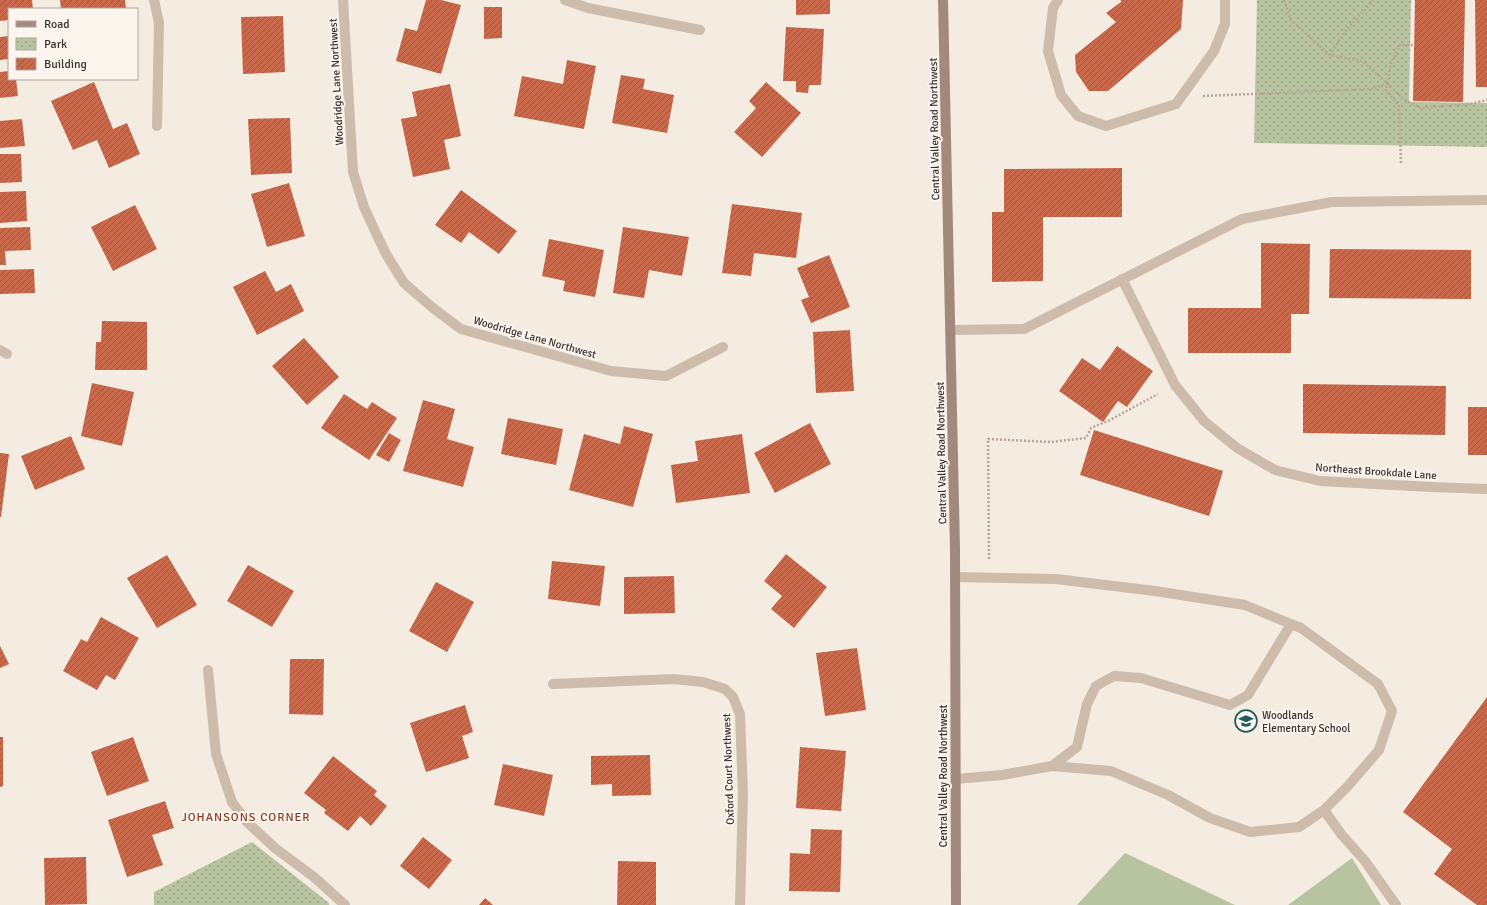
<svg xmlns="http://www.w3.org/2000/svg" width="1487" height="905" viewBox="0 0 1487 905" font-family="Signika,sans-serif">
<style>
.green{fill:#b8c4a0}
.park{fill:url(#park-dots)}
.building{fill:url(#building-hatch)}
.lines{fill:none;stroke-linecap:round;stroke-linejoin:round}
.path{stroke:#b9a596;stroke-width:2.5;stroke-dasharray:2 2;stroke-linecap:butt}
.lane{stroke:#cdbbac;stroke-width:10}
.street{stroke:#cdbbac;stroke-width:10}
.secondary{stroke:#a18a7d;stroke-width:10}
.labels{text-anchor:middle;stroke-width:4;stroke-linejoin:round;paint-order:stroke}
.street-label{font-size:11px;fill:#3b302b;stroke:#fbf5ee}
.poi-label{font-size:11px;fill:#3b302b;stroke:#fbf5ee;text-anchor:start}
.neighbourhood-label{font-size:12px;letter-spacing:1px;fill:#8c3b22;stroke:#fbf5ee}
</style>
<defs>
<pattern id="park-dots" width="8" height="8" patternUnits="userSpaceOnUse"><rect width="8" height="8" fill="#b8c4a0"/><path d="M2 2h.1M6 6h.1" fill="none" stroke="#97a083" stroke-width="1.8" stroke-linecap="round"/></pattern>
<pattern id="building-hatch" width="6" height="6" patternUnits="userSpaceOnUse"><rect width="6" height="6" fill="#c8694b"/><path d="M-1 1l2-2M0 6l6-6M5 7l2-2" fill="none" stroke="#a4573f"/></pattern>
</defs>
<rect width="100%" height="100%" fill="#f4ebe1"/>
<path class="green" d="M1125,853L1235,905H1077Z
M1352,858L1381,905H1288Z"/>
<path class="park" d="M1257,0H1411L1409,102L1487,103V147L1254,143Z
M252,842L329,903V905H154V892Z"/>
<path class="building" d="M0,0H32L33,9H9V20L0,21Z
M60,0H125L126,9H61Z
M426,0H441L461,5L441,74L396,61L405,28L417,31Z
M796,0H830V14L796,15Z
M1121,0H1183L1181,29L1108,91H1089L1076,72L1075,55L1116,22L1106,13L1121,2Z
M1415,0H1465L1463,102L1413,101Z
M1475,0H1487V87H1476Z
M484,7H502V38L484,39Z
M283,16L285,72L243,74L241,17Z
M786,27L824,29L821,85H809L808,93L796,92V81H783Z
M9,36V59L0,60V37Z
M567,60L596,66L584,129L514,116L522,76L563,84Z
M9,71V79H16L18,96L0,98V72Z
M621,75L645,79L643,89L674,95L667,133L612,123Z
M94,82L113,129L127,123L140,154L109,168L97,140L73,150L51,101Z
M766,82L801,113L762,157L734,132L756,108L749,101Z
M450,84L461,136L444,140L450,169L413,177L401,119L417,116L412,92Z
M290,118L292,173L251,175L248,119Z
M22,119L25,146L0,148V121Z
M0,154H21L22,182L0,183Z
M1122,168V217H1043V281L992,282V212H1004V169Z
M289,183L305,236L267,247L251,194Z
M461,190L517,231L499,254L469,232L461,243L435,225Z
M26,191L27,221L0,223V192Z
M732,204L802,213L796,258L754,253L751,276L722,273Z
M135,205L157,249L113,271L91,227Z
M30,227L31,250L5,251L6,265H0V228Z
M623,227L689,237L682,276L649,270L644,298L613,293Z
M549,239L604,250L595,297L563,291L565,281L542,276Z
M1261,243L1310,244L1309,314H1291V353H1188V308H1261Z
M1330,249L1471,250V299L1329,298Z
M829,255L850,307L811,323L801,300L809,297L797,268Z
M34,269L35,293L0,294V270Z
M265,271L276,292L291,284L304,311L257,335L233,287Z
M102,321L147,322V370H95L96,342H101Z
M850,330L854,391L816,393L813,332Z
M304,338L339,377L307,405L272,366Z
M1117,346L1153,371L1127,407L1118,401L1103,422L1059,391L1082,358L1100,370Z
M92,383L134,392L122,446L81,436Z
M1303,384L1446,386L1445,435L1303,433Z
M344,394L367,409L372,402L397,418L369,460L321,428Z
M423,400L455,409L447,439L474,447L463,487L403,471Z
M1468,407H1487V455H1468Z
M508,418L563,429L556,465L501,454Z
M810,423L831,464L775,493L754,453Z
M624,426L653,434L633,507L569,490L584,434L620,444Z
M1094,430L1223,471L1209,516L1080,475Z
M389,433L401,440L389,462L376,455Z
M742,434L750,493L676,503L671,465L698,461L695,441Z
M71,436L85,469L35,490L21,456Z
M0,453L9,454L1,517H0Z
M786,554L827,587L794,628L771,609L782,596L764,581Z
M167,555L197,605L157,628L127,578Z
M552,561L605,566L600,606L548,599Z
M248,565L294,591L272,627L227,601Z
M674,576L675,613L624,614V577Z
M436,582L474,602L447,652L409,631Z
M101,617L139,638L115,680L106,675L97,690L63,671L81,639L87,642Z
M0,646L9,664L0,668Z
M857,648L866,710L825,716L816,653Z
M290,659H324L323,715L289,714Z
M1487,697V905H1477L1434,874L1452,849L1403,812Z
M465,705L473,732L462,736L469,758L426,772L410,723Z
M0,737H3V786L0,787Z
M133,737L149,781L107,796L91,752Z
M800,747L846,751L841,811L796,808Z
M650,755L651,795L612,796V784L591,785V756Z
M333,756L377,791L374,795L387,806L371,826L360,816L348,831L324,813L326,810L304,793Z
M503,764L553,775L544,816L494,805Z
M165,801L174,828L152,835L163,865L127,877L108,820Z
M811,829L842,830L840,892L789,891L790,853L810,854Z
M423,837L452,860L429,889L400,866Z
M86,857L87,904L45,905L44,858Z
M618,861L656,862V905H617Z
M485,898L493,905H479Z"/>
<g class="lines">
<path class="path" d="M1284,0L1291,20L1330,55L1362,61L1387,83L1402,98L1420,108L1470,104L1487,100
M1330,55L1347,29L1374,0
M1203,96L1374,89L1387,83
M1401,163L1399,106L1386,90L1391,63L1400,45H1415
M989,559L988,439L1051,442L1086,438L1091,428L1110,420L1158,394"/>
<path class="lane" d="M1058,0L1053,8L1048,51L1061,95L1078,116L1106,126L1176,104L1214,51L1225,24V0
M955,577L1056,579L1155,591L1245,605L1291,624L1248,695L1230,705L1141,678L1114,676L1096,686L1087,704L1077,747L1052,766L1002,775L956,779
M1052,766L1111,771L1168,795L1210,818L1250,832L1299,827L1324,810L1348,786L1379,750L1392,711L1378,684L1301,628L1291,624
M1324,810L1341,834L1365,861L1396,905"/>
<path class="street" d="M154,0L159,23L157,126
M343,0L353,172L364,207L375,231L386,254L404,283L433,308L461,329L611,371L666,376L723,347
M565,0L588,8L700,30
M1122,279L1175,385L1204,421L1237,448L1275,470L1320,481L1431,487L1487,489
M950,330L1024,329L1242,219L1332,202L1487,200
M0,350L7,354
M208,670L216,754L232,802L247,822L275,848L314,877L345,905
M553,684L674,679L703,682L725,689L733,697L740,714L743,794L740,905"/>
<path class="secondary" d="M943,0L955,549L956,905"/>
</g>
<defs>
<g id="school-ring" transform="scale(1.15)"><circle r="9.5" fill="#fbf5ee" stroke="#1f5a5e" stroke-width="1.5"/><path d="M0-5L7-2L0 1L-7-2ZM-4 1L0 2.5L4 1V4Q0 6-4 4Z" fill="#1f5a5e"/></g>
</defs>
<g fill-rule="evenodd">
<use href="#school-ring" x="1246" y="721"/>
</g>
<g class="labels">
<g class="street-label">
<text transform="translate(336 82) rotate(-93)" y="4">Woodridge Lane Northwest</text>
<text transform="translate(934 129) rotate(-91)" y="4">Central Valley Road Northwest</text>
<text transform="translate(535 337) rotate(16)" y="4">Woodridge Lane Northwest</text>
<text transform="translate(941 453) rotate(-91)" y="4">Central Valley Road Northwest</text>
<text transform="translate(1376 471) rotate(4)" y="4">Northeast Brookdale Lane</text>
<text transform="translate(728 769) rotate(-92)" y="4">Oxford Court Northwest</text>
<text transform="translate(943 776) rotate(-90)" y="4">Central Valley Road Northwest</text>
</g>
<g class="poi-label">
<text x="1262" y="719">Woodlands<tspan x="1262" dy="13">Elementary School</tspan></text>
</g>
<g class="neighbourhood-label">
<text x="246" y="821">JOHANSONS CORNER</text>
</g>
</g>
<rect x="8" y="8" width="130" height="72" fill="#fbf5ee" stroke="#aea6a0"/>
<rect x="16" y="21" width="20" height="6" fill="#a18a7d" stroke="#aea6a0"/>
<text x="44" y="28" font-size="12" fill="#3b302b">Road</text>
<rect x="16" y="38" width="20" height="12" fill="url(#park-dots)" stroke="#aea6a0"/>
<text x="44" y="48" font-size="12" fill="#3b302b">Park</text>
<rect x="16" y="58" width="20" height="12" fill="url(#building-hatch)" stroke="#aea6a0"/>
<text x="44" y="68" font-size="12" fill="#3b302b">Building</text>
</svg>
